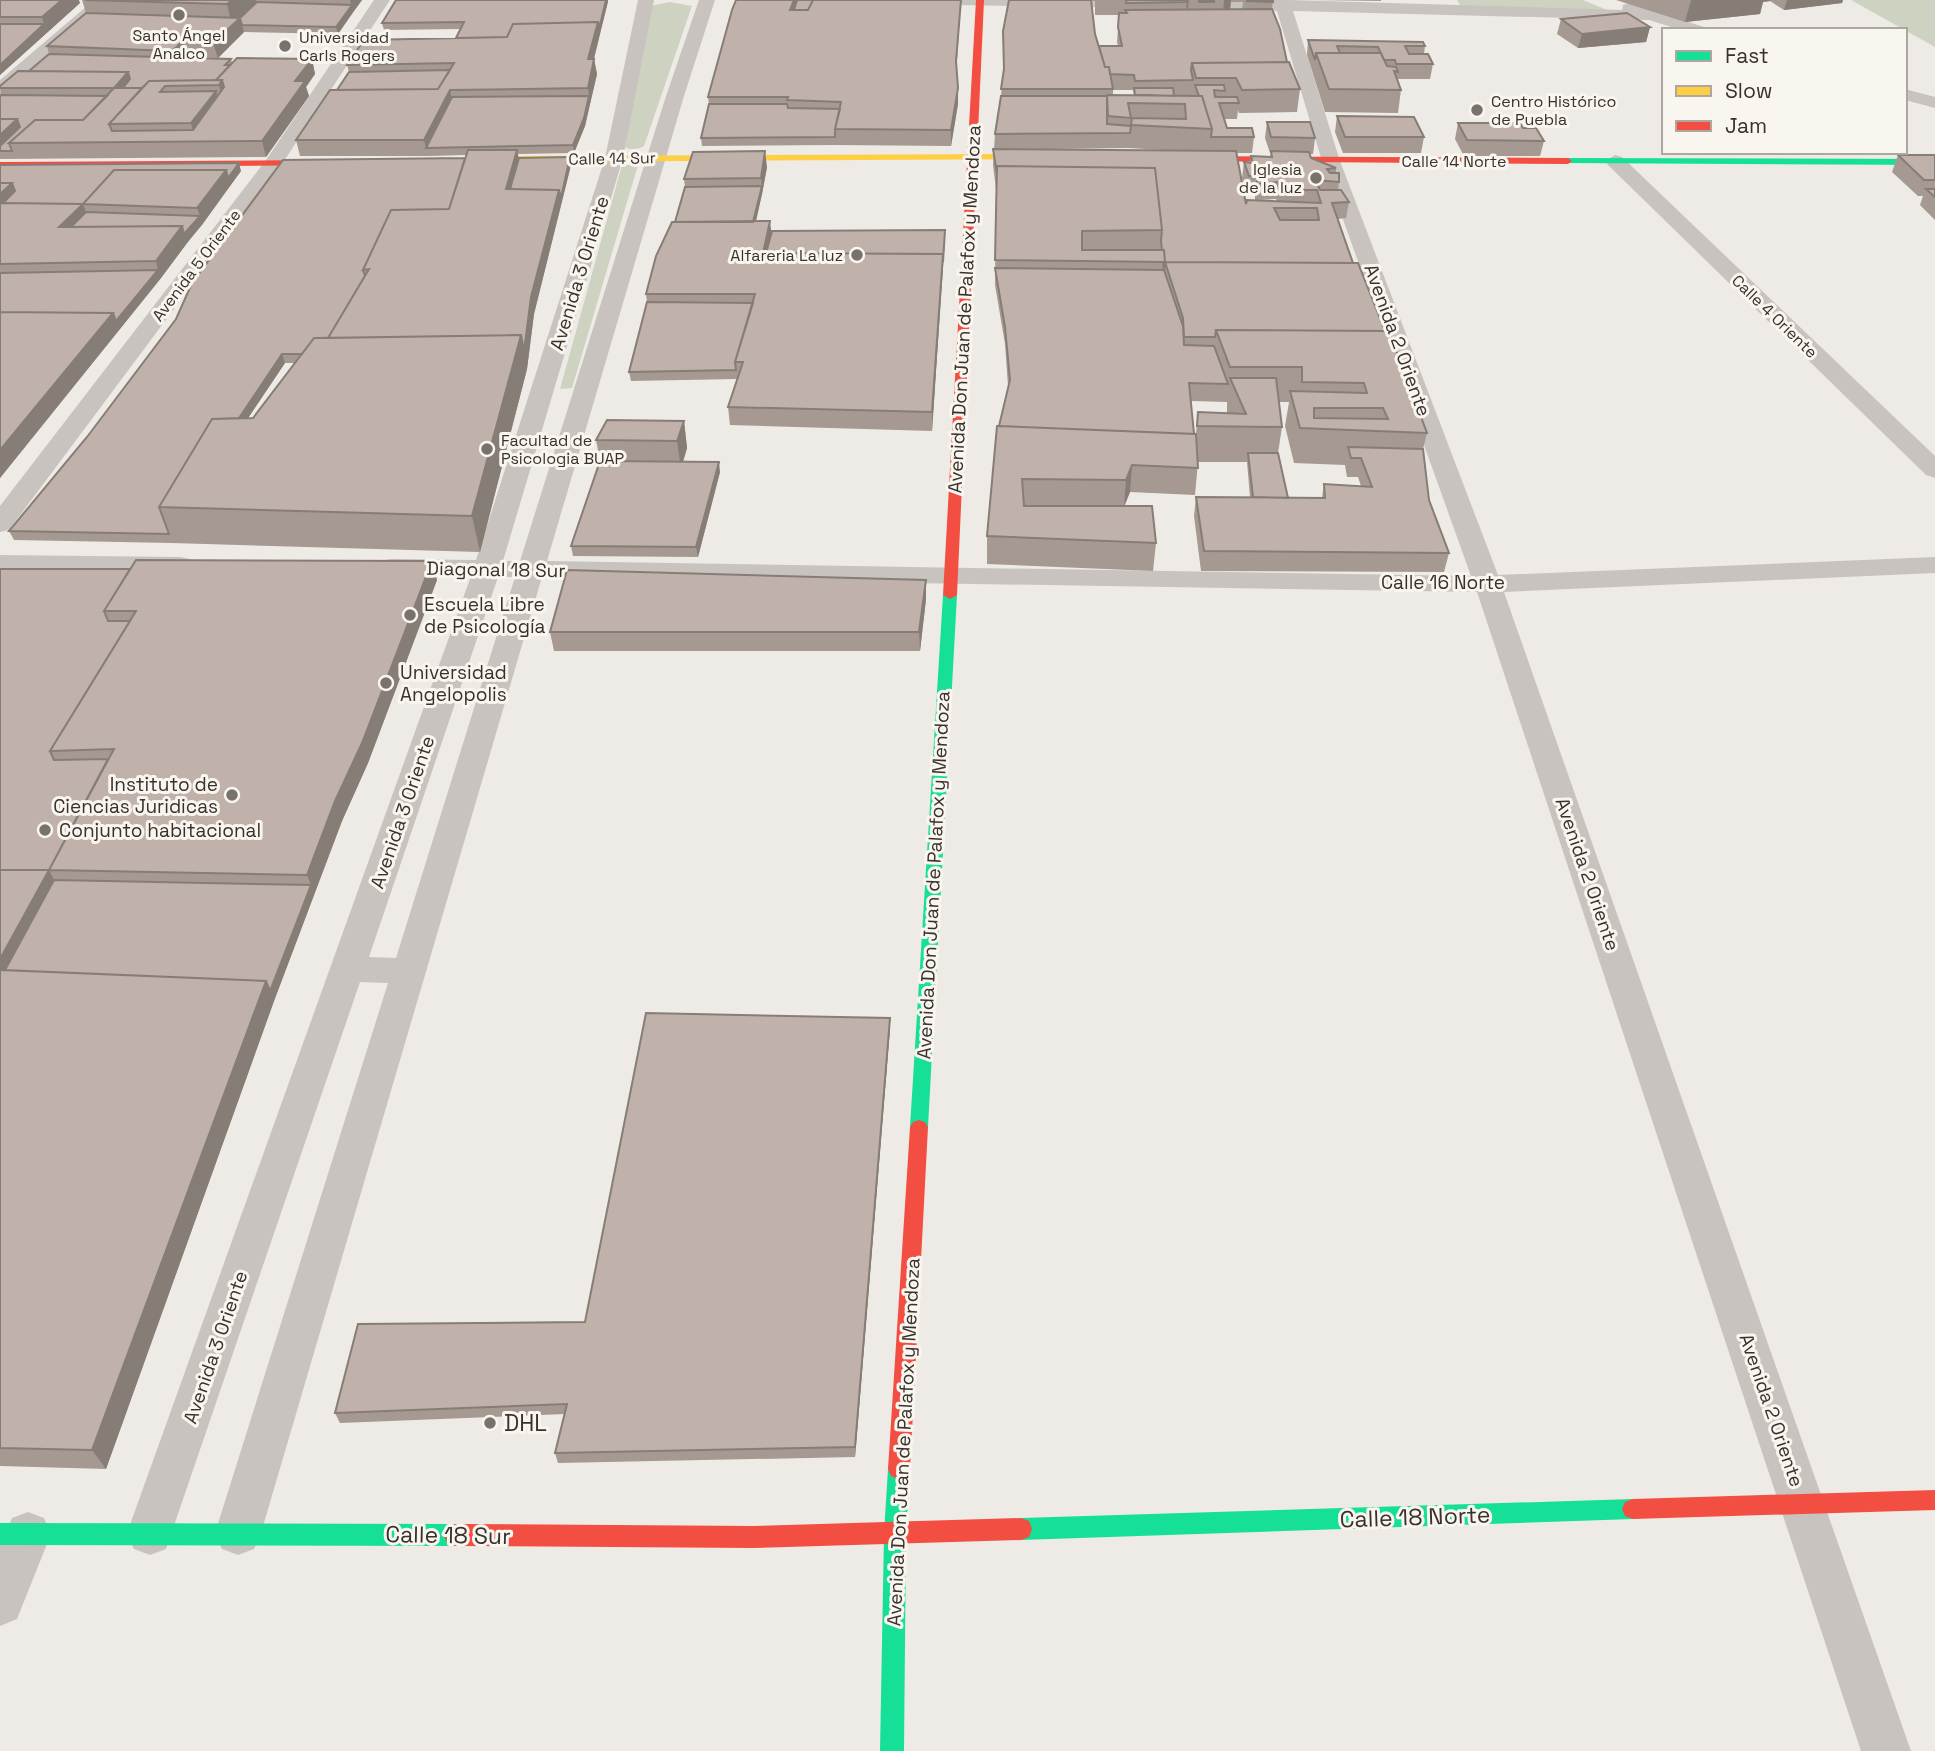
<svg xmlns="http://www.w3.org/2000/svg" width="1935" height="1751" viewBox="0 0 1935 1751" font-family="'Space Grotesk',sans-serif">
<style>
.green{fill:#ced3c1}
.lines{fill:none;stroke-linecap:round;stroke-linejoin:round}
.street{fill:#c8c3be;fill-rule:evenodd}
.fast{fill:#16e098;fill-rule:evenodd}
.slow{fill:#ffcf43;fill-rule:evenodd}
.jam{fill:#f24e42;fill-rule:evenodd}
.wall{fill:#a59992;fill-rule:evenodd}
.shaded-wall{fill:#867d77}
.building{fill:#c0b2aa;stroke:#867d77;stroke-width:2;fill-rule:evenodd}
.poi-dot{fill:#78726d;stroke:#f9f5ef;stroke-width:2.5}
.labels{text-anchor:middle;stroke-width:6;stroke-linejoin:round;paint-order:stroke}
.far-poi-label{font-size:16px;fill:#39312c;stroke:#f9f5ef;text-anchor:start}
.far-street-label{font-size:16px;fill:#39312c;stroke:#f9f5ef}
.street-label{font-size:19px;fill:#39312c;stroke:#f9f5ef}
.poi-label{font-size:19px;fill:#39312c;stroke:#f9f5ef;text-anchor:start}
.near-poi-label{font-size:23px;fill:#39312c;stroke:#f9f5ef;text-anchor:start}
.near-street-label{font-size:23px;fill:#39312c;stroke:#f9f5ef}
</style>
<rect width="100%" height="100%" fill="#eeebe6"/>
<path class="green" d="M1457,0H1583L1612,12L1463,10Z
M1851,0H1935V47Z
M670,2L692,6L644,146C639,149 631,151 625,147L650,6Z
M622,165H638L572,388L560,389Z"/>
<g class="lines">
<path class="street" d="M94,0H112L6,93L0,94V80Z
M374,0H390L280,167L9,530L0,532V506L266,160Z
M638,0H654L623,158L503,561H520L666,96L699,0H715L684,96L547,561L1471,576L1322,161L1277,11L1187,9L1179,4L1184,0H1290L1622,10L1623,5L1629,3L1704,27L1706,30H1681L1649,20L1293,11L1340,161L1498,575L1935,557V573L1504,592L1911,1751H1861L1477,592L542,577L261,1533L254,1549L238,1555L222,1549L215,1533L388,983L360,982L166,1549L150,1555L134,1549L127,1533L471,576L391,575L381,573L377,567L381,561L391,559L476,560L605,158ZM498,577H515L396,958L369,957Z
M946,0H1146L1148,3L1140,8L954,5Z
M1905,89L1935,97V108L1905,100Z
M1615,155L1622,157L1935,456V478L1926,475L1608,165L1606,161Z
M0,555L180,557L190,559L194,565L190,571L180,573L0,571Z
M28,1512L44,1518L51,1534L17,1619L0,1626V1545L12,1518Z"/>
<path class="fast" d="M1568,158L1935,159V165L1565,163V159Z
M950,591L957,595L928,1127L925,1132L919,1134L913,1132L910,1127L943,595Z
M899,1459L907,1462L910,1469L906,1533L904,1751H880L884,1533L888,1469L891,1462Z
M1633,1499L1641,1502L1644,1509L1641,1516L1633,1519L1021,1540L1013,1537L1010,1529L1013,1521L1021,1518Z
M0,1523L455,1524L463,1527L466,1535L463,1543L455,1546L0,1545Z"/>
<path class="slow" d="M1044,154L1047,155V159L520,162L516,159L520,156Z"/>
<path class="jam" d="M976,0H984L957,595L950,599L943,595Z
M1185,156L1568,158L1572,161L1568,164L1182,161L1181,159Z
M336,160L338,162L333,165L0,168V162Z
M919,1120L925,1122L928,1127L910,1469L907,1476L899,1479L891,1476L888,1469L910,1127L913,1122Z
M1935,1490V1510L1633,1519L1625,1516L1622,1509L1625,1502L1633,1499Z
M1021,1518L1029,1521L1032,1529L1029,1537L1021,1540L753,1548L455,1546L447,1543L444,1535L447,1527L455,1524L753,1526Z"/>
</g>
<path class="wall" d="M0,0L80,3L0,75Z
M82,0H362L338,34L244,32L218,58L187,56L185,58L231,59L232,63L312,59L315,74L306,87L309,96L266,157L0,159V96L1,95L0,86L29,71L49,54L47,46L86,13Z
M396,0H608L594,59L597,74L585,126L574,153L518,154L519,158L571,165L534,314L527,369L480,552L172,543L14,540L9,531L465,158L466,155L428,156H300L296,140L337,90L349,72L347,65L456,38L460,29L384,30L382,23ZM285,363H295L253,418H248Z
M1009,0H1273L1272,9L1287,62L1300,89L1297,112L1239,113L1238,110L1237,119H1224L1227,128L1254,137L1252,153H1237L1246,204L1255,200V192H1247L1242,178L1244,162H1250L1251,156L1270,157L1271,153H1270L1265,138L1267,122L1315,138L1313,154H1309L1311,158L1336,168V173L1339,182L1338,190L1349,202L1346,218L1338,219L1353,263L1385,331L1427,433L1423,449L1429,500L1449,553L1444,572L1201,571L1194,516L1196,497H1250L1247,462H1198L1195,495L1130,492L1124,506L1156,543L1153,571L987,564V536L999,426L1008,386L1005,344L995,285L996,189L993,165L995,134L1001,96L1003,75V31ZM1091,1H1095V15H1119L1117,42L1118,46H1099L1095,34ZM1231,2H1243L1242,9H1230ZM1113,90H1133L1134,95H1113ZM1129,148L1162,150L1047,149ZM1276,199L1277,201L1256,200ZM1191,401L1227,402V414L1198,412L1196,434H1194ZM1279,402H1289L1285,426L1294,463L1345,465L1347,477H1358L1361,486L1324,484L1322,498H1288L1278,453L1282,427Z
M1314,0H1381V1Z
M1616,0H1843L1842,3L1784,10L1770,1L1763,2L1760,14L1685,22Z
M1561,19L1650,27L1646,42L1578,48L1557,34Z
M1308,40L1425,46L1424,54L1433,64L1430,79H1397L1401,90L1398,113L1325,112L1307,55Z
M957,70L958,104L951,146L835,145L702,146L701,138L709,104L708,97Z
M1337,116L1424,137L1421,153H1343L1335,132Z
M1458,123L1523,128L1544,141L1540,156H1464L1455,139Z
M1898,155H1935V220L1920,205L1923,196H1918L1892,172Z
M0,165L241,171L161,278L0,478Z
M767,167L762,194L756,221L771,235L945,230L932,431L730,425L728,407L737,379L631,381L629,372L647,302L646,294L675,222L685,187L684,179Z
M684,421L687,448L683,462L720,472L698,557L573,556L571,546L600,461L596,440Z
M0,569L437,580L368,763L342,821L274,1001L106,1469L0,1466Z
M926,599L920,651H554L550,632Z
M890,1018V1028L855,1457L558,1463L555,1453L565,1414L340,1423L335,1413L585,1322Z"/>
<path class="shaded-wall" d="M62,0H79L80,3L0,75V65L44,24L42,17Z
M232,0H256L259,10L242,25L244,32L218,58L213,43L232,25L227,4Z
M350,0H362L353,12Z
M606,0H608V2L590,74L588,59L598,22Z
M794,0H799L794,17L790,10Z
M961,0L956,76V61Z
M1187,0H1189L1187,14L1185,23Z
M1224,0H1231L1230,10L1223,15Z
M1691,0H1771L1770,1L1763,2L1760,14L1685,22Z
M1787,0H1843L1842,3L1784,10Z
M352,5L353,12L338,34L336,27Z
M1650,27L1646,42L1578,48L1582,34Z
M183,41L187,56L177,65L172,51Z
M312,59L315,74L306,87L309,96L266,157L262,141L295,81Z
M594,59L597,74L590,104L588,88Z
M239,65L225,108L219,85L222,80Z
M128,72L133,87L114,88Z
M958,88V104L951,146V130Z
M450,90L453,105L426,148L424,140Z
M216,91L222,114L196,142L191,123Z
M589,96L590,104L585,126L574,153L573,145Z
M17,119L23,135L9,143L0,151V135Z
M517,150L520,166L511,197L506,189Z
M765,151L767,167L762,194L752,238L751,230L762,186L761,178Z
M570,157L571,165L534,314L527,369L480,552L472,516L559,190Z
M239,163L241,171L202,225L187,243L161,278L0,478V450L113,313L158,270L156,261L182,226L200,216L197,208L226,170Z
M12,183L18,199L0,211V194Z
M83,204L89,220L74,235L59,227Z
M770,221L772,238L767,261L763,253Z
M945,230V238L932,431V412Z
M282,354L285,363L224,454L220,445Z
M684,421L687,448L681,468L677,441Z
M719,462L720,472L698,557L696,547Z
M1132,465L1130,492L1124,507L1126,480Z
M432,561L437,580L368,763L342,821L274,1001L106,1469L92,1450L266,981L311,885L307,875L335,801Z
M926,580V599L920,651L919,632Z
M49,870L59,890L0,979V959Z
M890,1018V1028L855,1457V1447Z"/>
<path class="building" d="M0,0H62L42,17H0Z
M85,0H232L227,4Z
M396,0H606L599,29L598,22L513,24L507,37L456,38L464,22L382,23Z
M736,0H794L790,10H808L813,0H961L956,61L958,88L951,130L835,129L841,102L787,100L788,97H708L732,10Z
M797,0H813L808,10H794Z
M1009,0H1091L1095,34L1105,67H1109L1113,89H1001L1004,69L1003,31Z
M1126,0H1187L1186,2L1126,3Z
M1199,0H1214V2H1199Z
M1247,0H1273V2L1247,1Z
M257,2L352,5L336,27L242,25L240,18Z
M1272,9L1280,29L1287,62L1192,63L1191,70L1193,80L1135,81L1134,75L1110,74L1109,67H1105L1099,46H1122L1118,27L1119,13H1127L1125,10Z
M86,13L240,18L213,43L183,41L172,51L47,46Z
M1627,13L1650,27L1582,34L1561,19Z
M598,22L588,59H594L588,88L450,90L424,140H296L330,90L438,89L454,63L347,65L364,40L507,37L513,24Z
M0,24H44L0,65Z
M1308,40L1423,42L1425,46H1405L1409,54H1428L1433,64H1396L1395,60H1384L1378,47L1337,46L1340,53H1316L1315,60Z
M1316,53H1381L1387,66L1396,67L1398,72L1394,71L1401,90L1329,89Z
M49,54L231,59L225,65H230L216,80L149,81L142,88H123L130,79L128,72L29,71Z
M237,58L312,59L295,81H305L262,141L9,143L35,120H83L114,88H0V86L18,71L128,72L114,88H142L109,124L112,131L193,130L224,87L222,80H216Z
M1289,62L1300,89L1242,90L1236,78H1196L1192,63Z
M450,70L438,89L337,90L349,72Z
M222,80L219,85L165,86L160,92L216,91L191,123L109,124L149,81Z
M1195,85H1224L1225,91L1214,90L1215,97H1237L1239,103H1219L1227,128H1252L1254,137H1211L1212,129L1202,96H1199Z
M1134,88H1173L1174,96L1135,95Z
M1,95L107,96L83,120H35L9,143L12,151H0V146L20,127L17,119H0V96Z
M1107,95L1202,96L1212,129L1131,125L1132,118L1186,119L1185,104L1128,103L1131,118L1108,116Z
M589,96L584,118L573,145L426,148L452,97Z
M1001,96H1107V124L1131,126L1130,133L995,134Z
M709,104H787L788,108L840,109L835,129V137L701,138Z
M1337,116L1414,117L1424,137H1345Z
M0,119H17L0,135Z
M1267,122H1310L1315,138L1271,137Z
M1458,123H1520L1523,128H1536L1544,141L1467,140Z
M993,149L1236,151L1246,204L1247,200L1321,203L1317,190H1280L1278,182L1257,184V176H1249L1244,162L1253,163L1251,156L1272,157L1271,151L1309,152L1311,158L1336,168L1327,169L1330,173H1339V182L1315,180L1320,190H1341L1349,202L1332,203L1353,263L1165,262L1164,250H1162L1161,241L1162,230L1155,168L997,166V173ZM1274,208H1317L1319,220H1280Z
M468,150H517L506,189L559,190L531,297L524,351L521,335L328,338L369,269L363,270L391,210L449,209Z
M765,151L761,178L684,179L693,152Z
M1898,155H1935V180H1924Z
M570,157L561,198L559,190L510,189L519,158Z
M465,158L449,209L391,210L363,270L365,276L328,338H314L302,354H282L239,418L212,419L159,507L169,534L9,531L87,437L176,319L192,283L283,160Z
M239,163L228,178L226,170H114L83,204L3,203L15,191L12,183H0V165Z
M997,166L1155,168L1162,230L1082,231V250H1164L1165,262L995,260Z
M114,170H226L197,208L83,204Z
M0,183H12L0,194Z
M762,186L753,222H675L685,187Z
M1926,189H1935V197Z
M0,203L83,204L59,227L182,226L156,261L0,264Z
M86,212L200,216L184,234L182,226L71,227Z
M770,221L763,253L943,254L932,412L728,407L743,362H735L755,294H646L656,256L672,222Z
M945,230L943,262V254L766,253L772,231Z
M1163,262H1165L1164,270L1183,326L1184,345L1214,346L1228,384L1189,383L1194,434L999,426L1010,380L1005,327L995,268L1164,270Z
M1165,262L1358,263L1385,331L1216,330L1215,337H1184L1183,318Z
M158,270L116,321L113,313L0,312V273Z
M647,302L753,303L735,362L736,370L629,372Z
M0,312L113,313L0,450Z
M1216,330L1389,331L1427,433L1300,428L1290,391L1367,393L1364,383L1302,382V367H1230ZM1314,408H1383L1388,419L1314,418Z
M521,335L472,516L159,507L212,419L253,418L314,338Z
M1230,378H1276L1282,427L1197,426L1198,412L1246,414Z
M607,420L684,421L677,441L596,440Z
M997,426L1196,434L1198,468L1132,465L1126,480L1022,479L1024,506H1152L1156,543L987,536Z
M1348,447L1423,449L1429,500L1449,553L1204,551L1196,497L1325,498L1324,484L1372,487L1361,458H1351Z
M1248,453H1278L1288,498L1253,497Z
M600,461L719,462L696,547L571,546Z
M136,560L432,561L362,743L335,801L307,875L49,870L0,959V870H49L114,749L50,751L136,611H104Z
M0,569H130L104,611L108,621H130L50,751L54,760L108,759L49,870H0Z
M567,570L926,580L919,632H550Z
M54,880L311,885L270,991L266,981L5,970Z
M0,970L266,981L92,1450L0,1448Z
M646,1013L890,1018L855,1447L555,1453L567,1404L335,1413L358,1324L585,1322Z"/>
<g class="poi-dot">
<circle cx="179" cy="15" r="7"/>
<circle cx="285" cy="46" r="7"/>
<circle cx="1477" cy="110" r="7"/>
<circle cx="1316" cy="178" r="7"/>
<circle cx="857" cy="255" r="7"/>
<circle cx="487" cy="449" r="7"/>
<circle cx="410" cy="615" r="7"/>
<circle cx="386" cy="683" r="7"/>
<circle cx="232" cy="795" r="7"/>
<circle cx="45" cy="830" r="7"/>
<circle cx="490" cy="1423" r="7"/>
</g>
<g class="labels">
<g class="far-poi-label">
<text x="179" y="41" text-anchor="middle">Santo Ángel<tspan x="179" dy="18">Analco</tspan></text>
<text x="299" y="43">Universidad<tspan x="299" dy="18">Carls Rogers</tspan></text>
<text x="1491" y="107">Centro Histórico<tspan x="1491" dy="18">de Puebla</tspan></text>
<text x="1302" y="175" text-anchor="end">Iglesia<tspan x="1302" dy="18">de la luz</tspan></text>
<text x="843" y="261" text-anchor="end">Alfareria La luz</text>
<text x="501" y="446">Facultad de<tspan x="501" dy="18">Psicologia BUAP</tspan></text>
</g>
<g class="far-street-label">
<text transform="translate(612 158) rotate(-1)" y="6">Calle 14 Sur</text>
<text x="1454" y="167">Calle 14 Norte</text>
<text transform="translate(196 265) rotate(-53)" y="6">Avenida 5 Oriente</text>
<text transform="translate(1775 316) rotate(44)" y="6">Calle 4 Oriente</text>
</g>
<g class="street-label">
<text transform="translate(579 273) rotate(-73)" y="7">Avenida 3 Oriente</text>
<text transform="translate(964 309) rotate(-87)" y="7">Avenida Don Juan de Palafox y Mendoza</text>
<text transform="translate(1398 340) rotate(70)" y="7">Avenida 2 Oriente</text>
<text transform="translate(496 569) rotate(1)" y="7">Diagonal 18 Sur</text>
<text x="1443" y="589">Calle 16 Norte</text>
<text transform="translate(402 812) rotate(-71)" y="7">Avenida 3 Oriente</text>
<text transform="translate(1588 874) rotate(71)" y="7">Avenida 2 Oriente</text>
<text transform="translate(933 875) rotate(-87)" y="7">Avenida Don Juan de Palafox y Mendoza</text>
<text transform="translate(215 1347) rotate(-71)" y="7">Avenida 3 Oriente</text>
<text transform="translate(1772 1410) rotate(71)" y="7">Avenida 2 Oriente</text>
<text transform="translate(903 1442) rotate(-87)" y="7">Avenida Don Juan de Palafox y Mendoza</text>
</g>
<g class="poi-label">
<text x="424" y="611">Escuela Libre<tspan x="424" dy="22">de Psicología</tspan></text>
<text x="400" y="679">Universidad<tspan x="400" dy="22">Angelopolis</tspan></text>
<text x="218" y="791" text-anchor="end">Instituto de<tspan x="218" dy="22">Ciencias Juridicas</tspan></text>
<text x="59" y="837">Conjunto habitacional</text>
</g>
<g class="near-poi-label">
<text x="504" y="1431">DHL</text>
</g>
<g class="near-street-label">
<text transform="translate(1415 1517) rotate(-2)" y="8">Calle 18 Norte</text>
<text transform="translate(448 1535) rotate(1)" y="8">Calle 18 Sur</text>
</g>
</g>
<rect x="1662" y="28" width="245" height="126" fill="#f9f5ef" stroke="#aca7a1" stroke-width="2"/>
<rect x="1676" y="51" width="35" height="10" fill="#16e098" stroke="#aca7a1" stroke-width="2"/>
<text x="1725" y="63" font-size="21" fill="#39312c">Fast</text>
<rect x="1676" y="86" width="35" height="10" fill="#ffcf43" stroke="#aca7a1" stroke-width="2"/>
<text x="1725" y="98" font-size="21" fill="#39312c">Slow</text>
<rect x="1676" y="121" width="35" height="10" fill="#f24e42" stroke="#aca7a1" stroke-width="2"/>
<text x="1725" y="133" font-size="21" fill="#39312c">Jam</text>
</svg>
